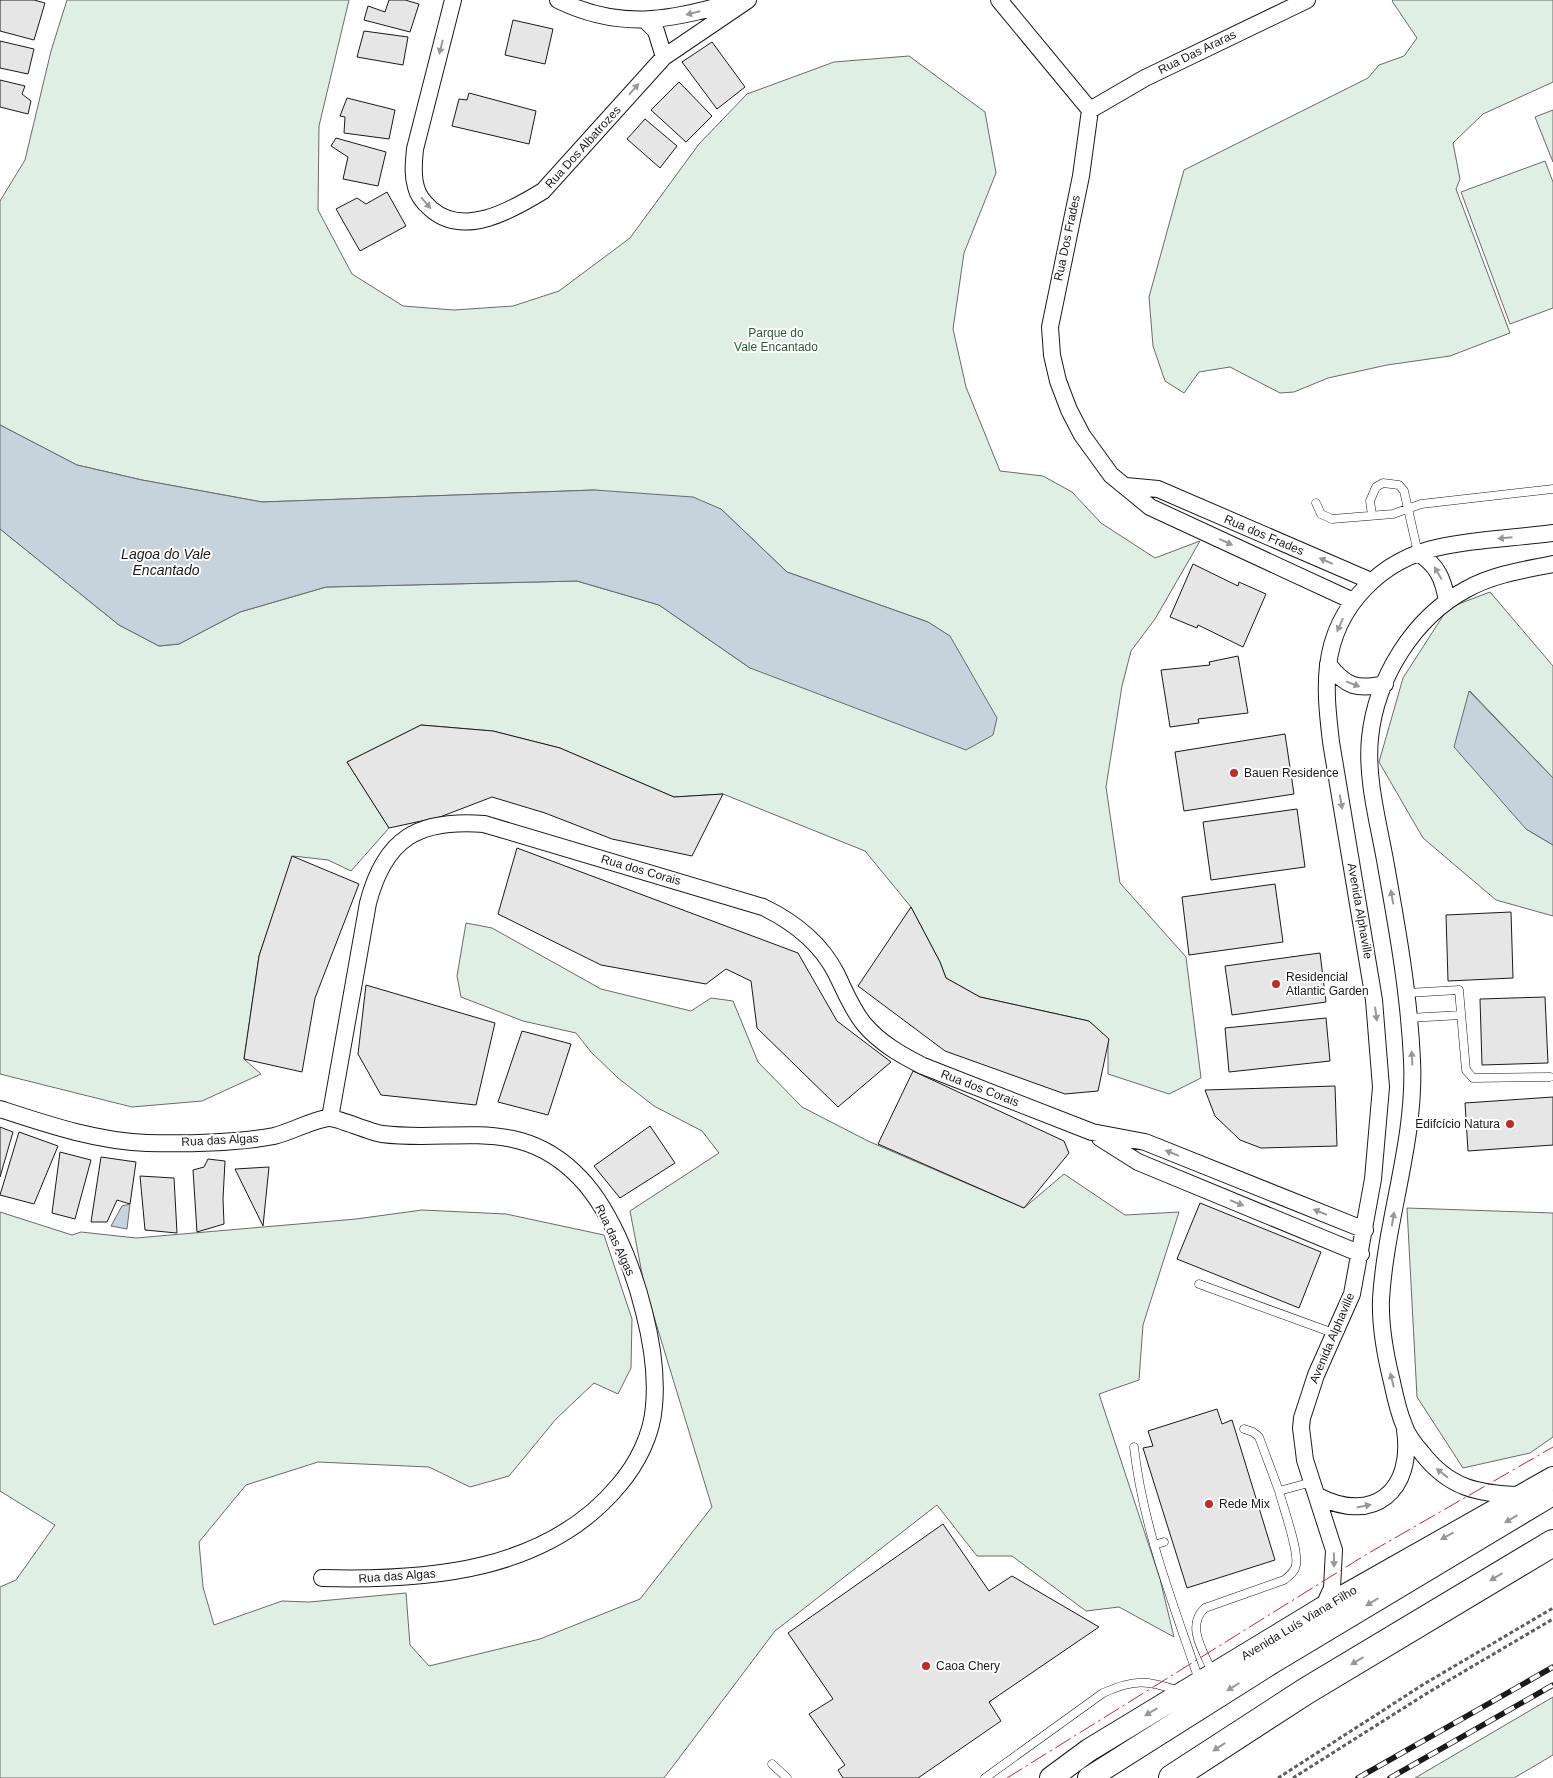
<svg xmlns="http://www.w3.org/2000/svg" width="1553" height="1778" viewBox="0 0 1553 1778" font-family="Arial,sans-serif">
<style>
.green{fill:#e0efe3;stroke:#6a6a6a}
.water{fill:#c6d2dc;stroke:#6a6a6a}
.building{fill:#e6e6e6;stroke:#1a1a1a}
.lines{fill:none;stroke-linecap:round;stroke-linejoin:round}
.service-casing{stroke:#1a1a1a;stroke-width:9}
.minor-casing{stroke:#1a1a1a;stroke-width:18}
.secondary-casing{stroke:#1a1a1a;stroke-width:24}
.trunk-casing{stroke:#1a1a1a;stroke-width:28}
.path{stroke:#5f5f5f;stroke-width:3;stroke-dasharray:4 2.5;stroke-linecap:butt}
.service{stroke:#fff;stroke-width:8}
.minor{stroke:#fff;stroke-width:16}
.secondary{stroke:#fff;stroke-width:22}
.trunk{stroke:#fff;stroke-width:26}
.rail-casing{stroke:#1a1a1a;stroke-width:5.5}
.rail{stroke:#fff;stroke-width:4;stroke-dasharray:11;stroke-linecap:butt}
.power{stroke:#c62828;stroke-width:1;stroke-dasharray:18 4 2.5 4;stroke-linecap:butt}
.oneway{fill:#989898}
.poi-dot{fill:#c62828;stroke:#fff;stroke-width:2}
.labels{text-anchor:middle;stroke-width:4;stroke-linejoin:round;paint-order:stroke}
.street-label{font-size:12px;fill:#1a1a1a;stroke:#fff}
.park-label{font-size:12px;fill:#2b5a34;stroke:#fff}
.poi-label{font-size:12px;fill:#1a1a1a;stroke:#fff;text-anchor:start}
.water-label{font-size:14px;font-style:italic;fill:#1a1a1a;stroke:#fff}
</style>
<rect width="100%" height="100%" fill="#fff"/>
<path class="green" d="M67,0H349L319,126L318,210L352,274L403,306L454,310L513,306L559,291L630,238L699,144L747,94L834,62L909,56L985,112L996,173L964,253L953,329L966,387L1000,471L1043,476L1072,492L1101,523L1155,558L1200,541L1155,619L1131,651L1122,686L1106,787L1120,883L1186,957L1201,1078L1169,1094L1108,1074V1039L1089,1021L980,997L946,978L940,962L911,907L865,851L723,794L674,797L560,748L493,731L421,725L347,762L389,828L351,871L328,860L293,856L259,956L244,1059L261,1074L202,1101L132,1107L0,1074V529L119,625L159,646L179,644L240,612L326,587L577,581L659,605L750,668L949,636L928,622L787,572L721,509L594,490L262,502L142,480L77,465L0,425V201L25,160L51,51Z
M1393,0H1553V82L1483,114L1453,143L1460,179L1456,189L1510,333L1450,356L1387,365L1328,378L1294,392L1280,393L1230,367L1199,372L1184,393L1165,381L1153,346L1149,297L1184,170L1368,78L1379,65L1404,56L1417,38L1392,1Z
M1553,110V162L1535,117Z
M1545,161L1553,182V308L1510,324L1461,192Z
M1490,592L1553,666V778L1470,691L1526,829L1553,845V916L1496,900L1423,838L1379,762L1403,678L1448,608Z
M466,923L492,928L601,989L691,1011L711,998L733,1001L758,1062L802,1107L868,1141L1024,1208L1064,1174L1125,1215L1179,1212L1143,1325L1139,1380L1099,1394L1160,1579L1174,1637L1119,1607L1086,1611L1012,1556H977L937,1505L775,1631L664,1778H0V1587L16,1580L55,1525L0,1491V1212L72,1235L81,1232L136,1238L356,1219L422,1210L506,1214L604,1235L632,1319L631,1368L618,1394L594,1383L556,1419L509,1476L470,1487L429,1467L318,1462L246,1485L199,1542L203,1587L214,1625L282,1601L309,1602L406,1593L410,1645L429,1666L540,1639L640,1599L712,1507L644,1284L630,1211L719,1153L702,1131L654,1106L618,1078L591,1052L576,1033L523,1021L461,997L457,976Z
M1407,1208L1553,1213V1437L1530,1453L1463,1468L1417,1397Z
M1553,1697V1755L1514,1778H1415Z"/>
<path class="water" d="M0,425L77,465L142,480L262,502L595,490L693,497L721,509L787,572L928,622L950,636L997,718L993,735L966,750L750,668L659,605L577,581L326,587L240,612L179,644L159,646L119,625L0,529Z
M1469,691L1553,778V845L1526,829L1454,747Z
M130,1204L127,1229L111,1226L122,1206Z"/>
<path class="building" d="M0,0H34L45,3L34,40L0,31Z
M389,0H405L419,4L410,32L364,20L368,6L385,12Z
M513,20L553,29L545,64L505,55Z
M364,31L408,37L403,65L357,57Z
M0,41L34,49L28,74L0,68Z
M712,42L745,87L717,109L682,62Z
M0,80L25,86L22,94L31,101L28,114L0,107Z
M679,82L712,116L686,142L651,110Z
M469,93L536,111L529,144L452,126L459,99L467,100Z
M347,98L395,110L389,139L344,133L345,117L340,116Z
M645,119L677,146L660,168L627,139Z
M336,138L386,152L378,186L343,179L348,157L331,146Z
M387,192L406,226L360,251L336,209L357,198L366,204Z
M1193,564L1238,586L1239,582L1266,594L1243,647L1198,625L1197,628L1170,617Z
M1238,656L1248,713L1198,719L1199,723L1170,727L1161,670L1210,665L1209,662Z
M421,725L493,731L560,748L674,797L723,794L692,856L612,839L545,813L492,797L440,817L389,828L347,762Z
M1285,734L1294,794L1184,811L1175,752Z
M1297,809L1305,867L1211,880L1203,822Z
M517,848L798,953L837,1021L891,1062L838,1107L757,1028L751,981L726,969L706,984L601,965L498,914Z
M292,856L359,884L315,998L302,1072L244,1059L259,956Z
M1275,884L1283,942L1189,955L1182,897Z
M911,907L940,962L946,978L980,997L1089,1021L1109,1039L1098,1091L1065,1094L945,1051L858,986Z
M1511,912L1513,978L1448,981L1446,915Z
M1320,953L1326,1002L1232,1015L1225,966Z
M366,985L495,1023L476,1105L381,1095L358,1054Z
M1545,997L1548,1063L1482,1065L1480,999Z
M1326,1018L1330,1061L1229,1072L1225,1028Z
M522,1031L571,1044L548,1115L498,1102Z
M913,1071L1064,1141L1069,1153L1024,1208L878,1144Z
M1335,1086L1337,1146L1261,1148L1240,1140L1215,1116L1205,1090Z
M1553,1097V1145L1468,1151L1465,1103Z
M650,1126L675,1163L620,1198L594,1166Z
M0,1127L13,1132L0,1177Z
M19,1132L58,1146L34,1204L0,1195Z
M60,1152L91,1160L75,1219L52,1213Z
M101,1157L136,1162L130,1204L117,1200L107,1222H91Z
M208,1159L225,1161L223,1199L224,1224L197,1232L193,1170L204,1167Z
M269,1167L263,1226L235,1169Z
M140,1176L174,1178L177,1233L145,1230Z
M1200,1203L1321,1252L1299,1308L1177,1259Z
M1217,1409L1222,1424L1232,1420L1275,1560L1187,1588L1143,1448L1153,1446L1148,1431Z
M943,1524L989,1591L1012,1576L1099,1627L989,1702L1001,1721L918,1778H843L838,1770L845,1765L809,1714L833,1699L788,1633Z"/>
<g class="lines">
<g class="service-casing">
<path id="service" d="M1316,503L1321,514L1332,519L1393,514L1421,504L1553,489
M1372,515L1370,501L1376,487L1383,483L1399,485L1404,491L1418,553
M1407,993L1459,990L1466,1070L1473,1078L1550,1077
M1409,1018L1461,1015
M1199,1284L1336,1334
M1244,1429L1253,1432L1259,1437L1279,1491
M1134,1447C1143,1528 1173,1603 1199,1680
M1154,1545L1164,1542
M1212,1672C1204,1652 1185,1626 1205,1608L1284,1580C1289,1576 1295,1572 1296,1565C1299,1550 1283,1507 1279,1491L1312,1482
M772,1764L787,1778
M985,1778L1103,1693C1134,1679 1147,1680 1179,1691"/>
</g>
<g class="minor-casing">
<path id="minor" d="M453,0L415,149C414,161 412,174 416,187C418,196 424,203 431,209C464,238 512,210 543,191L664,57L748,0
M558,0C619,30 670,21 733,2
M999,0L1090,110L1081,176L1050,327L1052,355L1058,381L1069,410L1082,435L1111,475L1150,507L1353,601
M645,20L656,31L664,57
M1090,110L1145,78L1307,0
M1126,486L1158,489L1371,581
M1418,553C1437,565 1443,578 1447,601
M1328,664C1346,687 1357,690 1385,684
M0,1109C49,1125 96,1141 147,1143C184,1144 239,1143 274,1136C291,1132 312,1120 328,1118C337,1117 368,1132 382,1134C453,1143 515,1116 574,1172C609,1204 633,1267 644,1312C652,1343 657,1374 654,1406C652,1435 637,1464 619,1485C547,1572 427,1581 322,1578
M330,1118L368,903C385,838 418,819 484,824L763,907C794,922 820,942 836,973C845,991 851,1008 864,1024C880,1043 901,1055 923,1066L1092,1132L1145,1142L1365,1230
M1100,1138L1138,1162L1361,1254
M1520,1495C1478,1494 1449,1488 1422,1453C1415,1445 1407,1435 1404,1425C1398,1411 1395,1396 1392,1382C1385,1354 1380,1327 1381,1299C1386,1218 1416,1141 1412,1060C1409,993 1397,927 1385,860C1378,821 1366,778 1370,738C1376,678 1414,617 1467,589C1494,574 1524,570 1553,564
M1318,1496C1374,1525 1414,1490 1405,1430
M1323,1608L1332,1588L1334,1550L1305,1460L1301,1428L1302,1418L1316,1375L1352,1294L1373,1179L1381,1087L1374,1000L1331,742C1328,716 1325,691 1328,666C1335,605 1382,559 1440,547C1477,539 1515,538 1553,533"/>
</g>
<g class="secondary-casing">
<path id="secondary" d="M1051,1778L1089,1750L1323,1608L1553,1478
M1089,1778L1271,1663L1546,1498"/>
</g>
<g class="trunk-casing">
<path id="trunk" d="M1172,1778L1306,1691L1553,1543"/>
</g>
<path class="path" d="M1278,1778L1424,1684L1553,1608
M1293,1778L1429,1692L1553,1619"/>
<use href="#service" class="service"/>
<use href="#minor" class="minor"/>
<use href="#secondary" class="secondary"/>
<use href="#trunk" class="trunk"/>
<g class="rail-casing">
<path id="rail" d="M1358,1778L1553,1667
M1390,1778L1553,1685"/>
</g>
<use href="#rail" class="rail"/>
<path class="power" d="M1007,1778L1367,1554L1553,1447"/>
</g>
<defs><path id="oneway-solid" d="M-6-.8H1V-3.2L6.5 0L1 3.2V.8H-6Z" transform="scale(1.25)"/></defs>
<g class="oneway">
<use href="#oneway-solid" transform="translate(693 13) rotate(166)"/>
<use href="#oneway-solid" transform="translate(441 47) rotate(104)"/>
<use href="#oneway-solid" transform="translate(634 89) rotate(-48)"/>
<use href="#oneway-solid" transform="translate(426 203) rotate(49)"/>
<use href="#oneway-solid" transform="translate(1505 538) rotate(175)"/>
<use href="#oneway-solid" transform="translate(1226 542) rotate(25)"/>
<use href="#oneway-solid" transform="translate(1326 561) rotate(-157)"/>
<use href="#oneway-solid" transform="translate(1438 573) rotate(-120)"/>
<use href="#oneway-solid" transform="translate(1340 625) rotate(114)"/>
<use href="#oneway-solid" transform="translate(1353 684) rotate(21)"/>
<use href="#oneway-solid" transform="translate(1341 802) rotate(80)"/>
<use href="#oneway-solid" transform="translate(1392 897) rotate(-100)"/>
<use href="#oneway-solid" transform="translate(1376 1014) rotate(83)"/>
<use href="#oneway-solid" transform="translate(1412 1058) rotate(-93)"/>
<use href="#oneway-solid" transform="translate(1172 1153) rotate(-158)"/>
<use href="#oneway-solid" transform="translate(1237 1203) rotate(22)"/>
<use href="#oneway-solid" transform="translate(1320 1212) rotate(-158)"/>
<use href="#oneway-solid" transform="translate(1393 1219) rotate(-80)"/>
<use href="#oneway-solid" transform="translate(1392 1380) rotate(-104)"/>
<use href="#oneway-solid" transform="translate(1442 1473) rotate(-142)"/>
<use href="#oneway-solid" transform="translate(1364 1506) rotate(-11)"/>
<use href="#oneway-solid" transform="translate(1511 1519) rotate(149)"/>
<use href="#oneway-solid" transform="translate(1447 1536) rotate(151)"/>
<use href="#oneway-solid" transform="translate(1334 1560) rotate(89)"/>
<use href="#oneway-solid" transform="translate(1496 1577) rotate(149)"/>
<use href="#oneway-solid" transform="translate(1372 1602) rotate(149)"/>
<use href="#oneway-solid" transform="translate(1357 1661) rotate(149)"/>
<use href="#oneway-solid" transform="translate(1233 1687) rotate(148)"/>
<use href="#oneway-solid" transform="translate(1151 1712) rotate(149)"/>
<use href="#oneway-solid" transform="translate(1219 1747) rotate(147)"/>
</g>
<g class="poi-dot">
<circle cx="1234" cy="773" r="5"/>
<circle cx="1276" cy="984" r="5"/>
<circle cx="1510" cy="1124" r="5"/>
<circle cx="1209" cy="1504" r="5"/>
<circle cx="926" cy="1666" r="5"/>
</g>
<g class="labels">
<g class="street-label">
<text transform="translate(1197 52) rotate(-26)" y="4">Rua Das Araras</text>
<text transform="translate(583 147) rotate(-48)" y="4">Rua Dos Albatrozes</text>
<text transform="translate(1067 238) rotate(-78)" y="4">Rua Dos Frades</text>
<text transform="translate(1264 535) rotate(23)" y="4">Rua dos Frades</text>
<text transform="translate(641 870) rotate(16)" y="4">Rua dos Corais</text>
<text transform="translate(1360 911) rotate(80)" y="4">Avenida Alphaville</text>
<text transform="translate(980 1088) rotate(21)" y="4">Rua dos Corais</text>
<text transform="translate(220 1140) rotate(-3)" y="4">Rua das Algas</text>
<text transform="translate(615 1240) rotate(65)" y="4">Rua das Algas</text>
<text transform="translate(1332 1338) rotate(-67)" y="4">Avenida Alphaville</text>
<text transform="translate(397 1576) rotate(-4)" y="4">Rua das Algas</text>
<text transform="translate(1299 1623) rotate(-31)" y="4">Avenida Luís Viana Filho</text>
</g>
<g class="park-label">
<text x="776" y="337">Parque do<tspan x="776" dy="14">Vale Encantado</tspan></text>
</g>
<g class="poi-label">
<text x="1244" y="777">Bauen Residence</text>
<text x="1286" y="981">Residencial<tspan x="1286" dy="14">Atlantic Garden</tspan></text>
<text x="1500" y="1128" text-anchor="end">Edifcício Natura</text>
<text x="1219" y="1508">Rede Mix</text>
<text x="936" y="1670">Caoa Chery</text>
</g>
<g class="water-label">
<text x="166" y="559">Lagoa do Vale<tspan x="166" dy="16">Encantado</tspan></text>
</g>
</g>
</svg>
